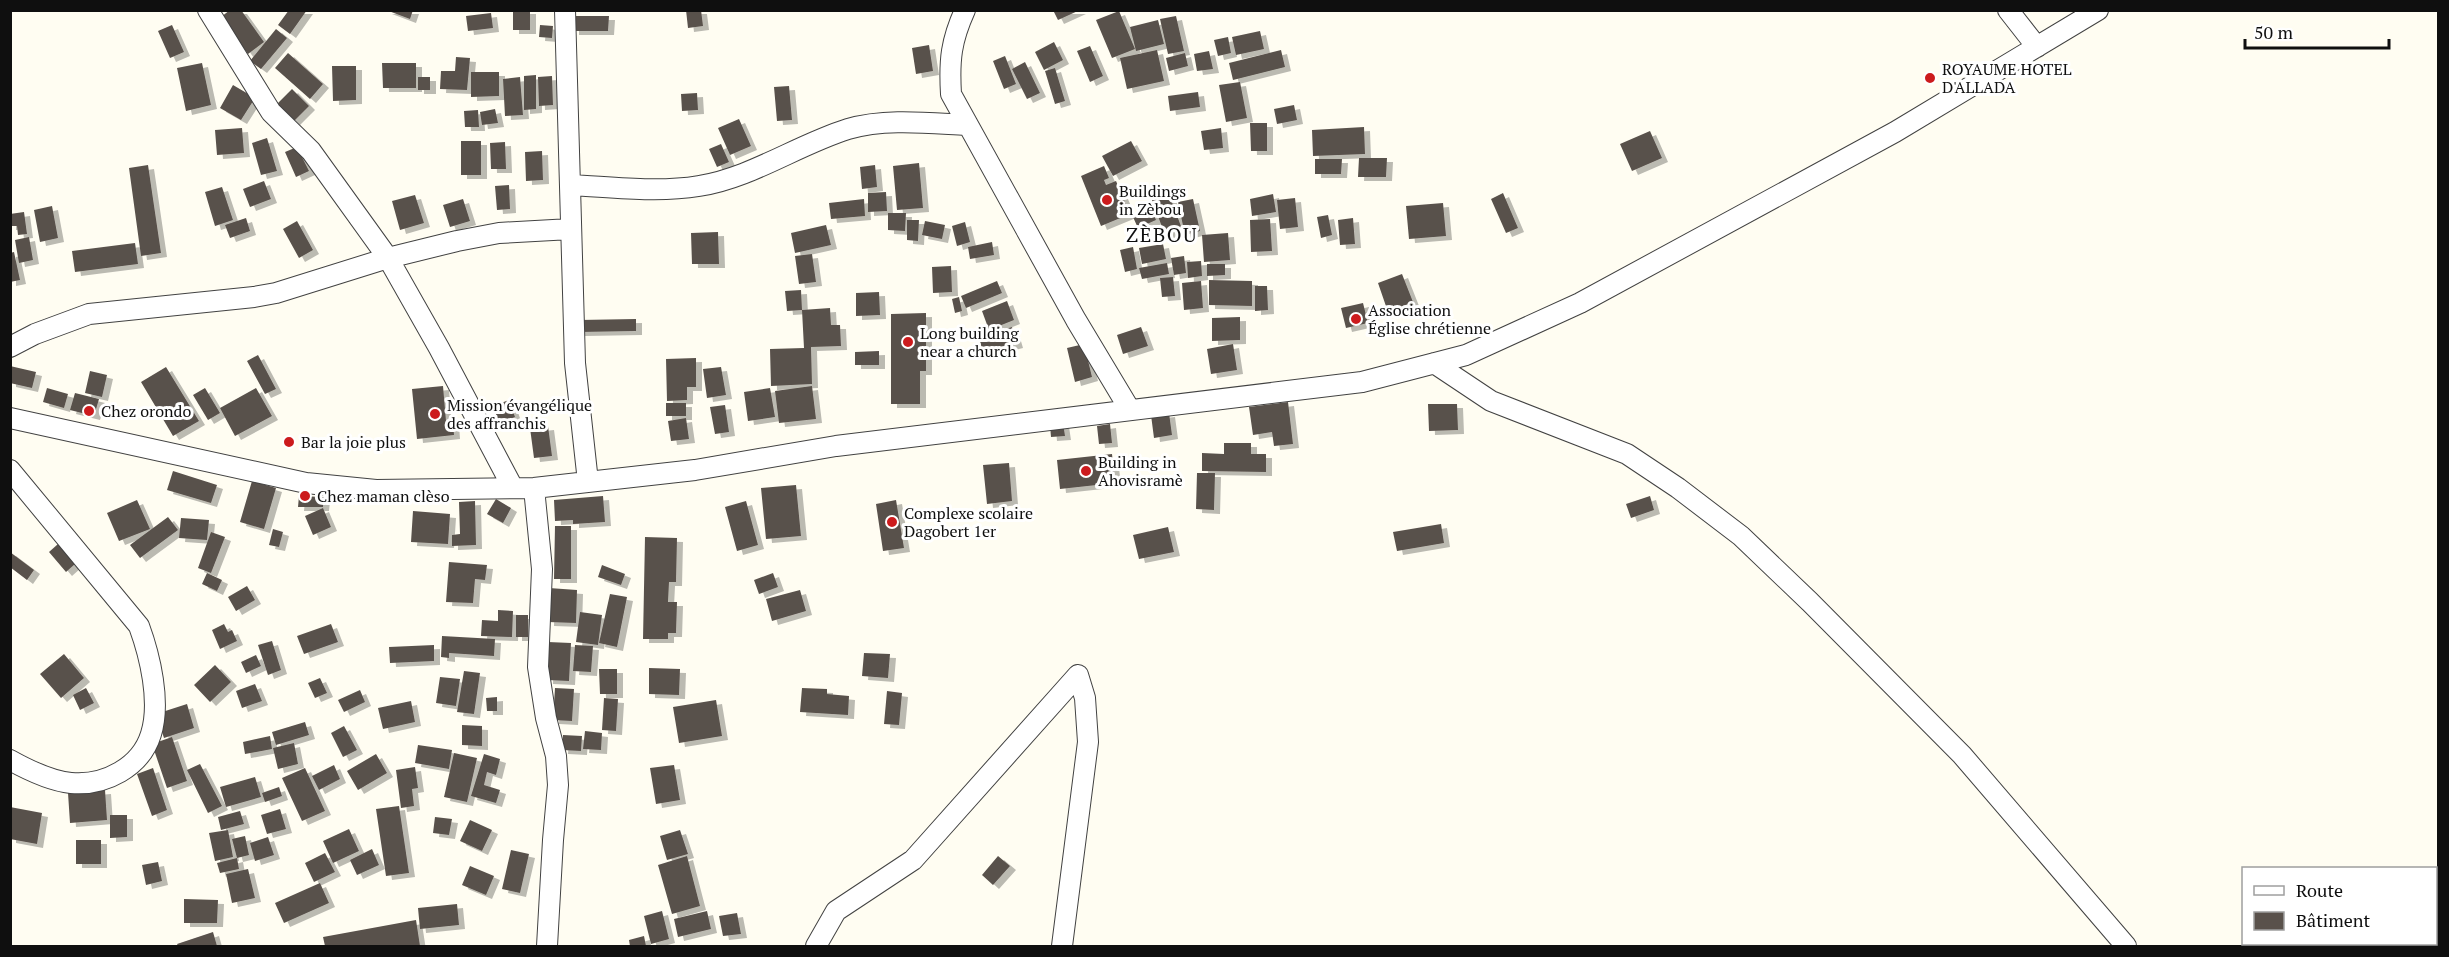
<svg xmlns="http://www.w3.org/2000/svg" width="2449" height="957" viewBox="0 0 2449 957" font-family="'PT Serif',serif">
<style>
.building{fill:#59514b;filter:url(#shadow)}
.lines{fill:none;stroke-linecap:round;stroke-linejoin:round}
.minor-casing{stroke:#424242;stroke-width:22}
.minor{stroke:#fff;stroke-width:20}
.poi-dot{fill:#cc1b1d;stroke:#fff;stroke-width:2}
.labels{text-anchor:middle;stroke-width:6;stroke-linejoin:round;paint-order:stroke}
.poi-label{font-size:16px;fill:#0f0f0f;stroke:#fff;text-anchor:start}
.quarter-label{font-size:20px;letter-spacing:1.5px;fill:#0f0f0f;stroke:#fff}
</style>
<defs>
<filter id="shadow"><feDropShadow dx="6" dy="4" stdDeviation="0" flood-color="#0004"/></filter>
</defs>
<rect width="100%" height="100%" fill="#fffdf2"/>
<path class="building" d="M230,10H241L264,42L248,54L221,17Z
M289,10H307L290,34L278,25Z
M386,10H413L410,19Z
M513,10H530V30H513Z
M686,10H701L703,26L688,28Z
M1053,10H1080L1058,20Z
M1119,11L1135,49L1112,58L1096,20Z
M491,13L493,28L468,31L466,16Z
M573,16H609L608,31H573Z
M1176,16L1184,51L1168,54L1160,19Z
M1158,20L1164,44L1136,51L1130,27Z
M172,25L184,52L170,58L158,31Z
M540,25L553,26L552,38L539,37Z
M276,29L287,38L261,69L250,61Z
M1260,31L1264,49L1236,55L1232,37Z
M1228,37L1231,53L1218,56L1214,40Z
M1054,42L1063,60L1044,70L1035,52Z
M929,45L933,71L916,74L912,48Z
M1090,46L1103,76L1090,82L1077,51Z
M1157,50L1164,81L1127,89L1120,58Z
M1281,50L1285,67L1233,80L1229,63Z
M1209,51L1213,69L1197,71L1194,54Z
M288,53L323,84L310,99L275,68Z
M1185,53L1188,66L1169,71L1166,58Z
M1005,56L1016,84L1004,89L993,61Z
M456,57L470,58L467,90L440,89L441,71H455Z
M1025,62L1040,93L1027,99L1012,69Z
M202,63L211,105L186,111L177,68Z
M382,63H416V88H383Z
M332,66H356V100L333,101Z
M1055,68L1065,101L1055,104L1045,71Z
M471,72H499V96L471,97Z
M536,75V109L524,110V76Z
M552,76L553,105L539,106L538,77Z
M418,77H430V90H418Z
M520,77L523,115L505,116L503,79Z
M1240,82L1247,118L1226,122L1219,85Z
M233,85L255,98L241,120L220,108Z
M789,86L792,120L777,121L774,87Z
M292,89L309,106L294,121L277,104Z
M1198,92L1200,107L1170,111L1168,96Z
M697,93L698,110L682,111L681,94Z
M1294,105L1297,120L1277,124L1274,109Z
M495,109L498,123L482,125L480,112Z
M478,110L479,127H465L464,111Z
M739,119L751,146L730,155L718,128Z
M1250,123H1267V151H1251Z
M1364,127L1365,154L1313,156L1312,130Z
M242,128L244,153L217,155L215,130Z
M1221,128L1223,148L1204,150L1201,131Z
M1650,131L1662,158L1632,171L1620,144Z
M267,138L277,171L261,175L252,143Z
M461,141H481V175H461Z
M1131,141L1142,161L1113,176L1102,156Z
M505,142L506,169H491L490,143Z
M721,144L729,162L717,167L709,149Z
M297,147L309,171L296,177L285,152Z
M542,151L543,180L526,181L525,152Z
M1359,158H1387L1386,177H1358Z
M1315,159H1342L1341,174H1315Z
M919,163L923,208L897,210L893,166Z
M148,165L161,253L141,256L129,168Z
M875,165L877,187L862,189L860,167Z
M1104,166L1109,178L1104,180L1106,185L1116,181L1130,214L1101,226L1081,176Z
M264,181L271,199L250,207L243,189Z
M509,185L510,209L497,210L495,186Z
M222,187L233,220L215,226L205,192Z
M886,192L887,211L868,212V193Z
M1503,193L1518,228L1506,233L1491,199Z
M1169,194L1182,229L1165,235L1152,200Z
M1273,194L1276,212L1252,216L1250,199Z
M415,195L424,223L400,230L392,201Z
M1295,198L1298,227L1280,229L1277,200Z
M463,199L470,221L450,227L443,205Z
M864,199L865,216L831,219L829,203Z
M1193,199L1200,231L1185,235L1178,202Z
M1443,203L1446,236L1409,239L1406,206Z
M52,206L58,238L40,242L34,210Z
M1152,210L1156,220L1138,228L1133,217Z
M24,212L27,234L18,235L17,226H10V214Z
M888,213H906L905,231L888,230Z
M1328,215L1332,235L1321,238L1317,217Z
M246,218L250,231L230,238L225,225Z
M1353,218L1355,244L1340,245L1338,220Z
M1270,219L1272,251L1251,252L1250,220Z
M907,220H919L918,241L907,240Z
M297,221L313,250L299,258L283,229Z
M925,221L945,225L942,239L922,235Z
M965,222L970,242L957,246L952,226Z
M826,225L831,245L795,253L791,233Z
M718,232L719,264H692L691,233Z
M1228,233L1230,260L1204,262L1202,235Z
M29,237L33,260L19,263L15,240Z
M992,242L994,255L970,259L968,247Z
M135,243L138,264L75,272L72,251Z
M1163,244L1166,259L1142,264L1139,248Z
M1133,247L1137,269L1125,272L1120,250Z
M14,252L20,280L10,282V253Z
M812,254L816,282L799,284L795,256Z
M1184,256L1186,273L1174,275L1171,258Z
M1201,261L1202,276L1188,278L1187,262Z
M1167,263L1169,274L1142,279L1139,268Z
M1207,264H1225V275L1207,276Z
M951,266L952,292L933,293L932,267Z
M1402,274L1413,302L1388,312L1378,283Z
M1173,277L1175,296L1162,297L1160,278Z
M1209,280L1252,281V306L1209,305Z
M997,281L1002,293L966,308L961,296Z
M1201,281L1203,308L1184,310L1182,283Z
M1255,286H1267L1268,310L1255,311Z
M801,290L802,310L787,311L785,291Z
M879,292L880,315L856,316V293Z
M959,297L962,311L955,313L952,299Z
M1007,301L1014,320L989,330L982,311Z
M1363,303L1368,323L1346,328L1341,308Z
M830,308L831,325H840L841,346L811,347L812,384L771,386L770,349L804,348L802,310Z
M926,313V371H920V404H891V314Z
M1240,317V340L1212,341V318Z
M636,319V331L579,332V320Z
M1012,327L1017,344L983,353L979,337Z
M1141,327L1148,346L1123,354L1117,335Z
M1084,344L1092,377L1075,382L1067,348Z
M1233,344L1237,370L1211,374L1207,349Z
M879,351V365H855V352Z
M258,355L276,389L265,394L247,361Z
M696,358V387H687V400L667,401L666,359Z
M10,366L36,372L32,388L10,383Z
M166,367L199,421L173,436L141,382Z
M721,367L726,395L707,398L703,369Z
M90,371L107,375L102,397L85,393Z
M443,386L446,421H453L454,435L417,439L412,389Z
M812,386L816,419L779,423L775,391Z
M47,388L68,394L64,408L43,402Z
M205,388L220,413L208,420L193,395Z
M256,388L272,416L235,436L220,408Z
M770,388L775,417L748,421L744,392Z
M75,393L99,399L94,416L70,410Z
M509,400L515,417L499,423L493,406Z
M1288,402L1293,444L1274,446L1272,432L1253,435L1249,407Z
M666,403H686V416H666Z
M1428,404H1457L1458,430L1429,431Z
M725,405L729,432L715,434L710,407Z
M1169,413L1172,435L1154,438L1151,415Z
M686,418L689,439L671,441L668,421Z
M1063,423L1065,436L1051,437L1050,425Z
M1110,424L1112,443L1099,444L1097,426Z
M548,426L552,456L534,458L530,428Z
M1224,443H1251V454H1266V472L1202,471V453L1224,454Z
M1112,454L1115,483L1060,489L1057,460Z
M1009,463L1012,501L987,504L983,465Z
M173,471L217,485L211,503L167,490Z
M1197,473H1215L1214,510L1196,509Z
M252,481L276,488L264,529L240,522Z
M796,485L801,536L766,539L761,488Z
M299,496L324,497L323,507H298Z
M603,496L605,522L573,524V520L555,521L554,500Z
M1650,496L1654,510L1631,518L1626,504Z
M496,499L511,508L503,523L487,514Z
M137,500L150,529L119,541L107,513Z
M896,500L904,548L883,551L876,504Z
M475,501L476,545L452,546V535L460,534L459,502Z
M746,501L758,545L737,551L725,507Z
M323,508L331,527L313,535L305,516Z
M413,511L450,514L448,544L411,542Z
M168,517L178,530L140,558L130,545Z
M181,518L209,520L207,540L179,538Z
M1441,524L1444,543L1397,551L1393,532Z
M555,526H571V579H554Z
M1168,527L1174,552L1139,559L1133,535Z
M273,529L283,532L279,547L269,545Z
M211,532L225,537L211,573L198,568Z
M645,537L677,538L676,582H669L668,602H677L676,633H668V639H643Z
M58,544L75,564L66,572L49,552Z
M10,552L34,570L27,580L10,567Z
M449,562L487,565L485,580L475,579L473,603L446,602Z
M602,565L625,574L621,585L598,577Z
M207,573L222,580L217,591L202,584Z
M773,573L778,587L759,594L754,580Z
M247,586L255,600L236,611L228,597Z
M549,588L577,590L576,623L548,622Z
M800,590L806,611L772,621L766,599Z
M610,594L627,597L617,647L599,643Z
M498,610L513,611L512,637L481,636L482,620L498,621Z
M580,612L602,615L598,645L576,642Z
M516,615H528V637H516Z
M224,624L228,632L232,630L237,641L220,649L212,630Z
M331,624L338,642L304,654L297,636Z
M442,636L495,639L494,656L449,653V658L441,657Z
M272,641L281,670L268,675L258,645Z
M548,642L571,643L569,681L547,680Z
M434,645V661L390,663L389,647Z
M575,645L593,646L591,672L573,671Z
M864,653L890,654L888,678L862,676Z
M64,654L84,678L61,698L40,674Z
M256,655L261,666L246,673L241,662Z
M215,665L231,682L210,702L194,685Z
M649,668L680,669L679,695L649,694Z
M599,669H617V694H600Z
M464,671L480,673L474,714L457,712Z
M440,677L460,679L456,706L436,703Z
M320,678L327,693L315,698L308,683Z
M255,684L262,701L242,708L236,691Z
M86,688L94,703L80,710L73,695Z
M555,688L574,689L572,721L553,720Z
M802,688L827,689V694L849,696L848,715L800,712Z
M360,690L365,702L344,712L338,700Z
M887,691L902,693L899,725L884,724Z
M497,697V711H487L486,698Z
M604,698L618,699L616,731L602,730Z
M716,700L722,736L679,743L673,707Z
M411,701L415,722L383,729L378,708Z
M187,704L194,728L164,738L156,714Z
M305,722L309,735L276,745L272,732Z
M462,725L482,726V746L462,745Z
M344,726L357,750L343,757L331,733Z
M585,731L602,733L601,750L583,749Z
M563,735L582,736L581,751L562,750Z
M270,736L272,749L245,754L243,742Z
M172,737L187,781L167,788L152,744Z
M294,743L298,764L278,769L273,748Z
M418,745L452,750L449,769L415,763Z
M454,753L477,758L467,802L444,797Z
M376,754L387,773L358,790L347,771Z
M484,754L500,759L496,775L487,772L484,785L500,790L496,803L471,796Z
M200,764L222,806L208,813L187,770Z
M334,765L340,779L319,790L312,776Z
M674,765L680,800L656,804L650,768Z
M415,767L418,788L412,789L414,806L401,808L396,770Z
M153,768L167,810L152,816L137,774Z
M305,768L325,811L302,821L282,778Z
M255,777L261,797L226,807L220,787Z
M279,787L282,796L265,802L262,793Z
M105,790L107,820L70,823L68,793Z
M399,806L409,873L386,876L376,809Z
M10,807L42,813L37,844L10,839Z
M280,809L286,829L267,834L261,815Z
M240,811L244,824L221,830L218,817Z
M110,815H127V837L110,838Z
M435,817L452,819L449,835L433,833Z
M470,820L492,830L482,851L460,841Z
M349,829L359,851L333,863L323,841Z
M228,830L233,857L215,861L209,833Z
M680,830L688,854L667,860L660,836Z
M245,836L249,855L237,858L232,839Z
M268,837L274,855L255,861L250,843Z
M76,840H101V864H76Z
M372,849L379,865L357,875L350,860Z
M511,850L529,854L520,893L502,889Z
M325,853L335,872L314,882L305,863Z
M687,856L700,906L672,914L658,865Z
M998,856L1010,866L993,885L982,875Z
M237,858L239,869L220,873L217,863Z
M158,862L162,881L146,885L142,865Z
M470,866L494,876L486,895L462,885Z
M248,869L255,898L232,903L226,874Z
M320,883L329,903L284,923L275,903Z
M184,899L218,900L217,923H184Z
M457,904L459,925L420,929L418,908Z
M662,911L669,939L651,944L644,916Z
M707,911L711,929L678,937L674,919Z
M737,913L741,934L723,936L719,916Z
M416,920L420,946H325L323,937Z
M213,932L217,946H178L177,944Z
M644,936L646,946H630L629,940Z"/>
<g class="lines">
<g class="minor-casing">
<path id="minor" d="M208,10L271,112L311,151L388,258L439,348L513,488
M565,10L575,363L588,482
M965,10C951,41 949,60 951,94L1076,320L1130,410
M2008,10L2037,47
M571,185C612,187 657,193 699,186C751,178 797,145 848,129C885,118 928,123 966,125
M10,347L35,334L89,314L254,297L276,293L388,258L457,241L499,233L571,229
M1434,363L1491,401L1627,454L1678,488L1741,536L1810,602L1962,755L2126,946
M10,418L306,483L376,490L534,488L695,470L836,446L1362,382L1466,355L1580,303L1895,132L2098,10
M10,470L139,626C150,656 161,702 151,734C141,767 105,786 71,783C50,781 28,770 10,760
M534,488L542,569L538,667L546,718L556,756L558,785L553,840L547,946
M816,946L836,911L913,860L1078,675L1085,698L1088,742L1062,946"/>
</g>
<use href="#minor" class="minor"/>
</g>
<g class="poi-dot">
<circle cx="1930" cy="78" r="6"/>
<circle cx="1107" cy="200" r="6"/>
<circle cx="1356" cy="319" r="6"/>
<circle cx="908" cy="342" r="6"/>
<circle cx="89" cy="411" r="6"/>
<circle cx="435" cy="414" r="6"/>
<circle cx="289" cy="442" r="6"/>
<circle cx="1086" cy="471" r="6"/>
<circle cx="305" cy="496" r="6"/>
<circle cx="892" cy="522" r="6"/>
</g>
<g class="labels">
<g class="poi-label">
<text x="1942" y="75">ROYAUME HOTEL<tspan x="1942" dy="18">D'ALLADA</tspan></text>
<text x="1119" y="197">Buildings<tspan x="1119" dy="18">in Zèbou</tspan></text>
<text x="1368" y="316">Association<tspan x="1368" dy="18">Église chrétienne</tspan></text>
<text x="920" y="339">Long building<tspan x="920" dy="18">near a church</tspan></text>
<text x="447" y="411">Mission évangélique<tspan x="447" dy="18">des affranchis</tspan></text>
<text x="101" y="417">Chez orondo</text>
<text x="301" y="448">Bar la joie plus</text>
<text x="1098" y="468">Building in<tspan x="1098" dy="18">Ahovisramè</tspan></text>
<text x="317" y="502">Chez maman clèso</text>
<text x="904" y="519">Complexe scolaire<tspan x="904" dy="18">Dagobert 1er</tspan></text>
</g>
<g class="quarter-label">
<text x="1162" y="242">ZÈBOU</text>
</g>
</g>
<rect width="2449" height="957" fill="none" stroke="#0f0f0f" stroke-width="24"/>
<rect x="2242" y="867" width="195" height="78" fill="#ffffff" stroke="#9f9f9f" stroke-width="1.5"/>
<rect x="2254" y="886" width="30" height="9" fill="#ffffff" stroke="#9f9f9f" stroke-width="1.5"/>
<text x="2296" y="897" font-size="18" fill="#0f0f0f">Route</text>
<rect x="2254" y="912" width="30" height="18" fill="#59514b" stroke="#9f9f9f" stroke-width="1.5"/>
<text x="2296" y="927" font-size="18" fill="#0f0f0f">Bâtiment</text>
<path d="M2245 39v9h144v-9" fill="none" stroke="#0f0f0f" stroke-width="3"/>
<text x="2254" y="39" font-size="18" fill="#0f0f0f" stroke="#ffffff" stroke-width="4.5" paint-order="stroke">50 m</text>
</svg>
